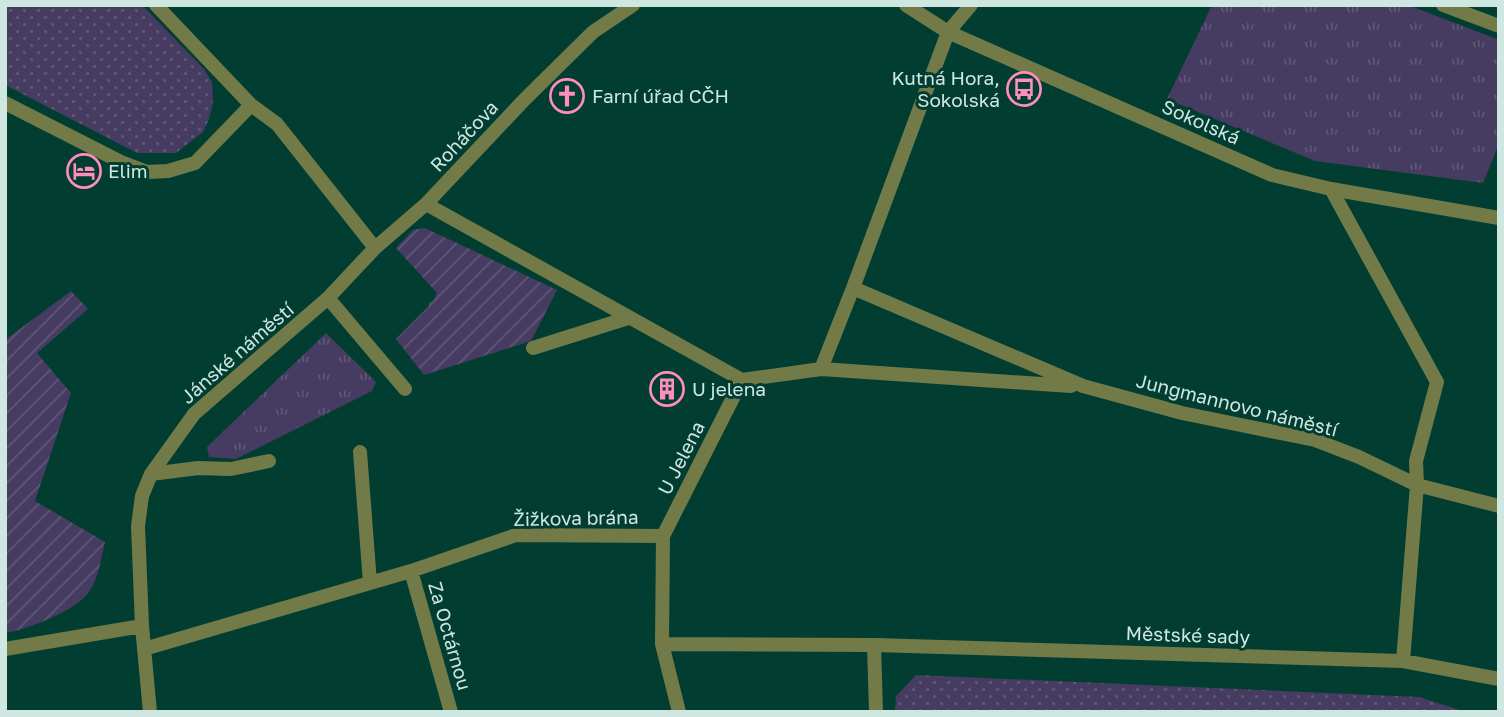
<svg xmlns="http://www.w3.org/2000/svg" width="1504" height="717" viewBox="0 0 1504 717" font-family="'Golos Text',sans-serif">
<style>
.grass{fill:url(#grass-tufts)}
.park{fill:url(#park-dots)}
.garden{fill:url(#garden-furrows)}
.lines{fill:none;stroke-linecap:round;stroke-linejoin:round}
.street{stroke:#727b48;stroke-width:14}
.labels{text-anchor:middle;stroke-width:6;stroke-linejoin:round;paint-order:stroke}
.poi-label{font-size:19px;fill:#cee8e1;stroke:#023d32;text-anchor:start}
.street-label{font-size:19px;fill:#cee8e1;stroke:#023d32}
</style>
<defs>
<pattern id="grass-tufts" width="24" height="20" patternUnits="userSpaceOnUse" patternTransform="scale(1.75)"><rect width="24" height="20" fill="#463b61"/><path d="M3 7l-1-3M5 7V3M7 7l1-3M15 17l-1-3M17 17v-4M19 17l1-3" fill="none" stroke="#605777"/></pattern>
<pattern id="park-dots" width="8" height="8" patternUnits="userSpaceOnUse" patternTransform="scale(1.75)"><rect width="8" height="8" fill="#463b61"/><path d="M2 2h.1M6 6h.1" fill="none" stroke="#605777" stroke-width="1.8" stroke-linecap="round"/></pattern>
<pattern id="garden-furrows" width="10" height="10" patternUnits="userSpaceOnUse" patternTransform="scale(1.75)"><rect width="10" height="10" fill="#463b61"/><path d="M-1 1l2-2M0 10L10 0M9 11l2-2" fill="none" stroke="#605777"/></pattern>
</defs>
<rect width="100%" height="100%" fill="#023d32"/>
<path class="grass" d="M1212,5H1408L1499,40V144L1483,183L1315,161L1167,99Z
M326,333L376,382L372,391L236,459L209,457L207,447Z"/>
<path class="park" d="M5,5H142L204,69L212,82L213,102L209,119L203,132L176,153H137L5,85Z
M916,675L1419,697L1466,712H895L896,696Z"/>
<path class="garden" d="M425,228L557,290L531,341L424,375L396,339L429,306V303L433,301L437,293L396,248L413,230Z
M71,291L88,309L37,353L71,393L35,501L105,542C101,558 99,579 88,593C73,612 29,629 5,633V340Z"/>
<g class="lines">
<path class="street" d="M156,5L251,105L277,124L375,248
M906,5L948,32L1272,175L1331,189L1499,218
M1443,5L1499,26
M5,103L121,162L147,172L168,171L195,163L251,105
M1331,189L1437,382L1416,461L1417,485L1403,661
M426,204L742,380
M853,288L1083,386L1182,413L1315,440L1359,457L1417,485L1499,506
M328,298L405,389
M533,348L628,318
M821,369L1071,386
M742,380L821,369L853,288L948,32L971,5
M360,452L370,583
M151,474L198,468L231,469L269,461
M411,571L451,712
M662,644L874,645L1403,661L1499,679
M874,645L876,712
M5,649L142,626
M144,649L411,571L516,535L663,536
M150,712L142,626L138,526L142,496L151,474L194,414L328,298L375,248L426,204L525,99L593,32L633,5
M679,712L662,644L663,536L742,380"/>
</g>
<defs>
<g id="bus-ring" transform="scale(1.75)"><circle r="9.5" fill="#023d32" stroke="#ff8eb9" stroke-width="1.5"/><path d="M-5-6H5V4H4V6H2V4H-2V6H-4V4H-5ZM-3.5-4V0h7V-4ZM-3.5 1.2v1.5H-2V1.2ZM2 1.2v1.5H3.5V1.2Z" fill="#ff8eb9"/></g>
<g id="church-ring" transform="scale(1.75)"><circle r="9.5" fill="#023d32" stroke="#ff8eb9" stroke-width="1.5"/><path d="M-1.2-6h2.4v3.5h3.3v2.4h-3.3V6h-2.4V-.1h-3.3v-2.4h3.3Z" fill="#ff8eb9"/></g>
<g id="hotel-ring" transform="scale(1.75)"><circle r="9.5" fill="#023d32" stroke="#ff8eb9" stroke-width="1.5"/><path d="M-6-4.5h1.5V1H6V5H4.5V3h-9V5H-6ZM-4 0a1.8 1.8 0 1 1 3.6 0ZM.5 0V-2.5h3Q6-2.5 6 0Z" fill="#ff8eb9"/></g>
<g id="building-ring" transform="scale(1.75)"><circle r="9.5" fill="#023d32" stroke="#ff8eb9" stroke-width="1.5"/><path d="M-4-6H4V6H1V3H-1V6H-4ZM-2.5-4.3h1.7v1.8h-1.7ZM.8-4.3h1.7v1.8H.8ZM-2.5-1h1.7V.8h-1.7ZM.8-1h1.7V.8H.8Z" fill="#ff8eb9"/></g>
</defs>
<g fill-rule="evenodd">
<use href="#bus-ring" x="1024" y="89"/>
<use href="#church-ring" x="567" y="96"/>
<use href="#hotel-ring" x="84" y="171"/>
<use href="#building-ring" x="667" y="389"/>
</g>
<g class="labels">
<g class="poi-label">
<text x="1000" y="85" text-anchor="end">Kutná Hora,<tspan x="1000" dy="22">Sokolská</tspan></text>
<text x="592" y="103">Farní úřad CČH</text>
<text x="108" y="178">Elim</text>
<text x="692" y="396">U jelena</text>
</g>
<g class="street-label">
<text transform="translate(1201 122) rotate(24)" y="7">Sokolská</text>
<text transform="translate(464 136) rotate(-47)" y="7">Roháčova</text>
<text transform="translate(237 353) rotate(-41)" y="7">Jánské náměstí</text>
<text transform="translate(1237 405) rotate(14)" y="7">Jungmannovo náměstí</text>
<text transform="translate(681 458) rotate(-63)" y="7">U Jelena</text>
<text transform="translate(576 518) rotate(-1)" y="7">Žižkova brána</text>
<text transform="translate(1188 635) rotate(2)" y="7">Městské sady</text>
<text transform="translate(450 636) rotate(74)" y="7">Za Octárnou</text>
</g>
</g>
<rect width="1504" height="717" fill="none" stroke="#cee8e1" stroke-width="14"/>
</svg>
